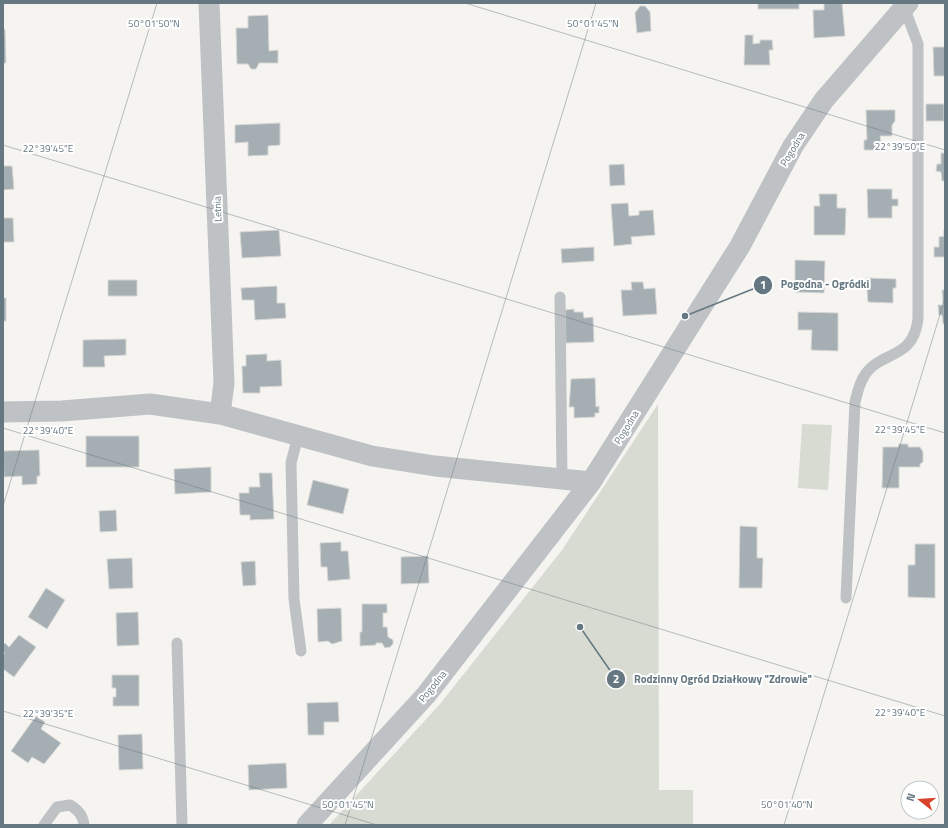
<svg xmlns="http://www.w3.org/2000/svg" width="948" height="828" viewBox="0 0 948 828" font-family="'Titillium Web',sans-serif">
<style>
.green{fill:#d7dbd2}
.building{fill:#a5aeb2;stroke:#d6d6d4}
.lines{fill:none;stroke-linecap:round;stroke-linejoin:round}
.lane{stroke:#bec2c5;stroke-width:11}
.street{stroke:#bec2c5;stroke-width:21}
.ticks{fill:none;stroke:#657781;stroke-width:1;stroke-opacity:0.45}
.labels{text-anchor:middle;stroke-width:4;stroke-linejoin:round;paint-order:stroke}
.street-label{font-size:10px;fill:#657781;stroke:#fff}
.ticks-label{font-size:10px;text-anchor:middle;fill:#657781;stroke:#fff;stroke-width:4;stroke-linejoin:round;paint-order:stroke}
.leader{fill:none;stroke:#657781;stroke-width:1.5}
.callout-dot{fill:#657781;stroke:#fff;stroke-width:1.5}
.mark-label{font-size:12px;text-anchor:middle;font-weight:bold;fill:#fff}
.callout-label{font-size:11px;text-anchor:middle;font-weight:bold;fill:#657781;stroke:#fff;stroke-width:4;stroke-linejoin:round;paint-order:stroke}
</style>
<rect width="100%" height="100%" fill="#f5f4f1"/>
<path class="green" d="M658,404L659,790H693V825H329L440,704L562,550Z
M802,424L832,425L828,490L798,488Z"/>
<path class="building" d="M758,3H799V9H758Z
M824,3H842L845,36L814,38L813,10H824Z
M640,6H645L650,12L651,31L637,33L635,13Z
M268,15L269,51L278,50V63H259L256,69H251L248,64H237L236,28H248V16Z
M5,29L6,63H3V30Z
M745,35H753V44L760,43V40H772L773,50H769L770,65H744Z
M933,47H945V76H934Z
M926,104H944V121H926Z
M866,110H895V121L892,125V136H880L882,150H864V140H867Z
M280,123V145L268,146V155L248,156V142L235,143V125Z
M941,153H945V181H942L941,172L936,171L937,164H941Z
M624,164L625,185L610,186L609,165Z
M3,166H12L14,189L3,190Z
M867,189H892V199H898V206H892V218H868Z
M819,194H837V208H846L845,235H814V206H820Z
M628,203L629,216L639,215V211L653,210L655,235L631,237L632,244L614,246L611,204Z
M3,218H13L14,242H3Z
M279,230L281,256L242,258L240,232Z
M944,230L945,257H934V247H939V237L944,236Z
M594,247V261L562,263L561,249Z
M795,260L825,261L824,293L795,292Z
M866,278L896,279V288H893V303L868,302Z
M108,280H137V296H108Z
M631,282H643L644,289L655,288L657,314L623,316L621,290H632Z
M277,286V303H285L286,318L255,320L254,300H242L241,288Z
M942,290H945V324H943L942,315H939L938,305H943Z
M3,298H6V321H3Z
M574,309V312H583L584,318L593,317L594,342L566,343L565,310Z
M798,312L838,313V351L811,350L812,330H798Z
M126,339V355L104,356L105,367H83V340Z
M267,354V361L281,360L282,386L260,387V393H243L242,366H246V355Z
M595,378L596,407L599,406V413H595V417L574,418V407H569L571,379Z
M86,436H139V467H86Z
M899,444H908V447H920L923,452V462L920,464V467H899V488H882L883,447H898Z
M39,450L40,476H37V484L22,485V476L4,477L3,451Z
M211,467V492L175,494L174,469Z
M259,473H272L274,519L250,520V515H240L239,493H249V487H260Z
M313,480L349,489L343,514L307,505Z
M116,510L117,531L100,532L99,511Z
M740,526L757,527V558H763L762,588H739Z
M341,542V551H348L350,579L328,581L327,567H321L320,543Z
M915,544H935V598L908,597V565H915Z
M428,556L429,583L401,584V557Z
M132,558L133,588L109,589L107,559Z
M255,561L256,585L243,586L241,562Z
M46,588L65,600L47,629L28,617Z
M362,604H387V613H383V627H387L388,637L393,640V644L390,647L385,648L382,643H376V645L360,646V632H362Z
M341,608L342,641L332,644L328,641L318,642L317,609Z
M138,612L139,645L117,646L116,613Z
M19,635L36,647L14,677L3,669V655L5,653L3,651V645L5,643L9,647Z
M112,675H139V706H113V697H116V688H112Z
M338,702L339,722H324V735H308L307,703Z
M36,716L45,722L41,729L61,743L44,764L32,757L28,763L11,751Z
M142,734L143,769L119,770L118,735Z
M286,763L287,788L249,790L248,765Z"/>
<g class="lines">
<path class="lane" d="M560,297L562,479
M298,436L291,463L294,599L301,651
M846,598L855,402C857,394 859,385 863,378C879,349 913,362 918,319V44L904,7
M177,643L182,825
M44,825L57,807L70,805C78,810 83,815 84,825"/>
<path class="street" d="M209,3L224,383L220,414
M3,412L62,411L150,404L220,414L372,456L435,466L591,482
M307,825L426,695L591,482L740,246L793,146L824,100L908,3"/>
</g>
<path class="ticks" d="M465,3L945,150M3,145L945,433M3,428L945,716M3,506L157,3M3,711L377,825M345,825L596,3M784,825L945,298"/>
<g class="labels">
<g class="street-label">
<text transform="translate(792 149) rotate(-59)" y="4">Pogodna</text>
<text transform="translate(217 209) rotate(-92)" y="4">Letnia</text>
<text transform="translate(626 427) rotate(-58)" y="4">Pogodna</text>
<text transform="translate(432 686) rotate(-51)" y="4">Pogodna</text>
</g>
</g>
<g class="ticks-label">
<text x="154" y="27">50°01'50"N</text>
<text x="593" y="27">50°01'45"N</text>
<text x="900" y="150">22°39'50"E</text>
<text x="48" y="152">22°39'45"E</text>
<text x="900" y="433">22°39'45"E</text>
<text x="48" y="434">22°39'40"E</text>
<text x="900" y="716">22°39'40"E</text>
<text x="48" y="717">22°39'35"E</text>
<text x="348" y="808">50°01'45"N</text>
<text x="787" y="808">50°01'40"N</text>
</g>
<path class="leader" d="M685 316L763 285M580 627L616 679"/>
<g class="callout-dot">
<circle cx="685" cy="316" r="4"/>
<circle cx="580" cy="627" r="4"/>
<circle cx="763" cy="285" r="10"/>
<circle cx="616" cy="679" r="10"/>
</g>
<g class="mark-label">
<text x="763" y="289">1</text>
<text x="616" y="683">2</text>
</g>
<g class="callout-label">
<text x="825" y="288">Pogodna - Ogródki</text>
<text x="723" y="683">Rodzinny Ogród Działkowy "Zdrowie"</text>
</g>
<rect width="948" height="828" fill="none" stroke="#657781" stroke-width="8"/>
<g transform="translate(920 800) rotate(287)"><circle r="19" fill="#ffffff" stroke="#c1c9cd"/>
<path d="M0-3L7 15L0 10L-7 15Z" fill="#da432b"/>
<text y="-6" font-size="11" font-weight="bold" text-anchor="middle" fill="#657781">N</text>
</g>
</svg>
